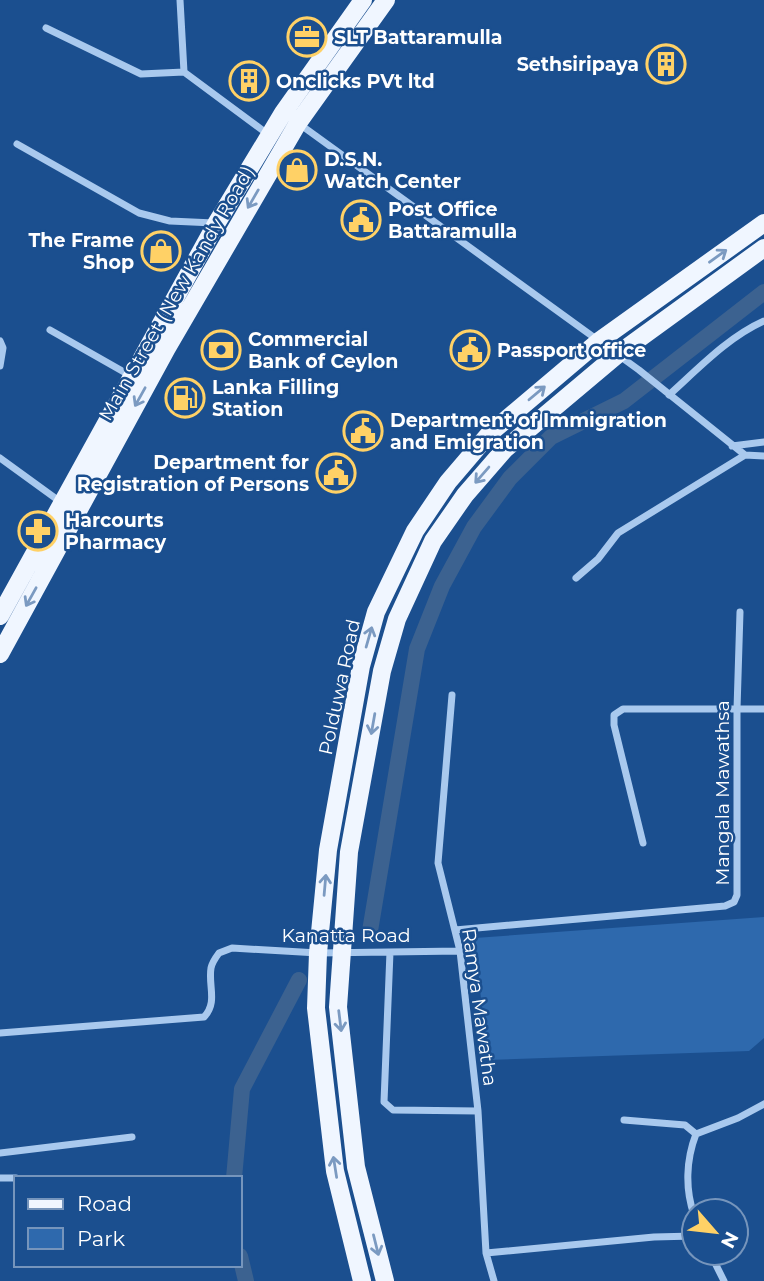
<svg xmlns="http://www.w3.org/2000/svg" width="764" height="1281" viewBox="0 0 764 1281" font-family="Montserrat,sans-serif">
<style>
.green{fill:#2e69ad}
.lines{fill:none;stroke-linecap:round;stroke-linejoin:round}
.canal{stroke:#3c6290;stroke-width:16}
.minor{stroke:#a9c9ee;stroke-width:7}
.primary{stroke:#f0f6ff;stroke-width:18}
.oneway{stroke:#7b9ac1}
.labels{text-anchor:middle;stroke-width:5;stroke-linejoin:round;paint-order:stroke}
.poi-label{font-size:19px;font-weight:bold;fill:#fff;stroke:#1b4f8f;text-anchor:start}
.street-label{font-size:19px;fill:#fff;stroke:#1b4f8f}
</style>
<rect width="100%" height="100%" fill="#1b4f8f"/>
<path class="green" d="M764,917V1038L749,1051L487,1060L475,938Z"/>
<g class="lines">
<path class="canal" d="M370,931L417,649L442,586L474,527L510,478L551,437L624,401L764,292
M234,1178L242,1089L299,980
M240,1256L246,1281"/>
<path class="minor" d="M180,0L184,72
M46,28L141,74L184,72L269,135
M298,123L639,370L745,455L764,456
M17,144L139,213L170,221L214,223
M50,330L131,376
M0,341L3,348L0,366
M669,395C698,369 728,337 764,321
M732,446L764,442
M0,458L62,503
M576,578L598,559L618,533L745,455
M452,695L438,863L460,951L478,1111L486,1253L494,1281
M643,843L614,725V715L623,709H764
M455,930L725,906L734,902L737,895V709L740,612
M390,952L384,1102L393,1110L478,1111
M0,1033L204,1017C218,1002 208,986 211,968C212,963 216,957 219,953L232,948L318,953L460,951
M624,1120L685,1125L696,1134
M0,1153L132,1137
M0,1178H16
M694,1215C685,1189 686,1160 696,1134L738,1118L764,1104
M486,1253L654,1237L694,1236
M710,1253L724,1281"/>
<path class="primary" d="M0,616L216,224L283,113L363,0
M0,654L167,348L298,123L386,0
M362,1281L335,1171L316,1008L318,953L328,850L361,666L376,612L415,531L448,482L489,434L599,341L764,223
M385,1281L356,1167L338,1007L349,852L382,671L397,619L433,541L465,495L505,449L618,354L764,248"/>
</g>
<defs><path id="oneway-shaft" d="M-6 0H5M1.5-3L5.5 0L1.5 3" fill="none" stroke-width="1.6" stroke-linecap="round" stroke-linejoin="round" transform="scale(1.75)"/></defs>
<g class="oneway">
<use href="#oneway-shaft" transform="translate(253 199) rotate(120)"/>
<use href="#oneway-shaft" transform="translate(718 256) rotate(-36)"/>
<use href="#oneway-shaft" transform="translate(537 393) rotate(-40)"/>
<use href="#oneway-shaft" transform="translate(140 397) rotate(119)"/>
<use href="#oneway-shaft" transform="translate(482 475) rotate(131)"/>
<use href="#oneway-shaft" transform="translate(31 597) rotate(119)"/>
<use href="#oneway-shaft" transform="translate(369 637) rotate(-74)"/>
<use href="#oneway-shaft" transform="translate(373 724) rotate(100)"/>
<use href="#oneway-shaft" transform="translate(325 885) rotate(-85)"/>
<use href="#oneway-shaft" transform="translate(340 1021) rotate(83)"/>
<use href="#oneway-shaft" transform="translate(335 1167) rotate(-99)"/>
<use href="#oneway-shaft" transform="translate(376 1245) rotate(76)"/>
</g>
<defs>
<g id="office-ring" transform="scale(2.0125)"><circle r="9.5" fill="#1b4f8f" stroke="#ffd166" stroke-width="1.5"/><path d="M-6-3h4V-5.5h4V-3h4V5H-6ZM-1-4.5V-3h2v-1.5ZM-6 0V1H6V0Z" fill="#ffd166"/></g>
<g id="building-ring" transform="scale(2.0125)"><circle r="9.5" fill="#1b4f8f" stroke="#ffd166" stroke-width="1.5"/><path d="M-4-6H4V6H1V3H-1V6H-4ZM-2.5-4.3h1.7v1.8h-1.7ZM.8-4.3h1.7v1.8H.8ZM-2.5-1h1.7V.8h-1.7ZM.8-1h1.7V.8H.8Z" fill="#ffd166"/></g>
<g id="shop-ring" transform="scale(2.0125)"><circle r="9.5" fill="#1b4f8f" stroke="#ffd166" stroke-width="1.5"/><path d="M-5-2.5h2.3a2.7 3.5 0 0 1 5.4 0H5L5.5 6h-11ZM-1.5-2.5h3a1.5 2.3 0 0 0-3 0Z" fill="#ffd166"/></g>
<g id="civic-ring" transform="scale(2.0125)"><circle r="9.5" fill="#1b4f8f" stroke="#ffd166" stroke-width="1.5"/><path d="M-.6-6.5H3V-4.5H.6V-3L4-1V1h2V6H-6V1h2V-1L-.6-3ZM-1.2 2.5V6h2.4V2.5Z" fill="#ffd166"/></g>
<g id="bank-ring" transform="scale(2.0125)"><circle r="9.5" fill="#1b4f8f" stroke="#ffd166" stroke-width="1.5"/><path d="M-6-4H6V4H-6ZM0-2.3a2.3 2.3 0 1 0 0 4.6a2.3 2.3 0 1 0 0-4.6Z" fill="#ffd166"/></g>
<g id="fuel-ring" transform="scale(2.0125)"><circle r="9.5" fill="#1b4f8f" stroke="#ffd166" stroke-width="1.5"/><path d="M-5.5-6h7V0h2V4h1.3V-2.5L3-4.5l.8-.8L6-3V5H2.5V1h-1V6h-7ZM-4.2-4.7v3.2H.2V-4.7Z" fill="#ffd166"/></g>
<g id="pharmacy-ring" transform="scale(2.0125)"><circle r="9.5" fill="#1b4f8f" stroke="#ffd166" stroke-width="1.5"/><path d="M-2-6h4v4h4v4h-4v4h-4v-4h-4v-4h4Z" fill="#ffd166"/></g>
</defs>
<g fill-rule="evenodd">
<use href="#office-ring" x="307" y="37"/>
<use href="#building-ring" x="666" y="64"/>
<use href="#building-ring" x="249" y="81"/>
<use href="#shop-ring" x="297" y="170"/>
<use href="#civic-ring" x="361" y="220"/>
<use href="#shop-ring" x="161" y="251"/>
<use href="#bank-ring" x="221" y="350"/>
<use href="#civic-ring" x="470" y="350"/>
<use href="#fuel-ring" x="185" y="398"/>
<use href="#civic-ring" x="363" y="431"/>
<use href="#civic-ring" x="336" y="473"/>
<use href="#pharmacy-ring" x="38" y="531"/>
</g>
<g class="labels">
<g class="poi-label">
<text x="334" y="44">SLT Battaramulla</text>
<text x="639" y="71" text-anchor="end">Sethsiripaya</text>
<text x="276" y="88">Onclicks PVt ltd</text>
<text x="324" y="166">D.S.N.<tspan x="324" dy="22">Watch Center</tspan></text>
<text x="388" y="216">Post Office<tspan x="388" dy="22">Battaramulla</tspan></text>
<text x="134" y="247" text-anchor="end">The Frame<tspan x="134" dy="22">Shop</tspan></text>
<text x="248" y="346">Commercial<tspan x="248" dy="22">Bank of Ceylon</tspan></text>
<text x="497" y="357">Passport office</text>
<text x="212" y="394">Lanka Filling<tspan x="212" dy="22">Station</tspan></text>
<text x="390" y="427">Department of Immigration<tspan x="390" dy="22">and Emigration</tspan></text>
<text x="309" y="469" text-anchor="end">Department for<tspan x="309" dy="22">Registration of Persons</tspan></text>
<text x="65" y="527">Harcourts<tspan x="65" dy="22">Pharmacy</tspan></text>
</g>
<g class="street-label">
<text transform="translate(176 293) rotate(-60)" y="7">Main Street (New Kandy Road)</text>
<text transform="translate(339 687) rotate(-78)" y="7">Polduwa Road</text>
<text transform="translate(722 793) rotate(-90)" y="7">Mangala Mawathsa</text>
<text x="346" y="942">Kanatta Road</text>
<text transform="translate(480 1007) rotate(82)" y="7">Ramya Mawatha</text>
</g>
</g>
<rect x="14" y="1176" width="228" height="91" fill="#1b4f8f" stroke="#7695bc" stroke-width="2"/>
<rect x="28" y="1199" width="35" height="10" fill="#f0f6ff" stroke="#7695bc" stroke-width="2"/>
<text x="77" y="1211" font-size="21" fill="#ffffff">Road</text>
<rect x="28" y="1228" width="35" height="21" fill="#2e69ad" stroke="#7695bc" stroke-width="2"/>
<text x="77" y="1246" font-size="21" fill="#ffffff">Park</text>
<g transform="translate(715 1232) rotate(118)"><circle r="33" fill="#1b4f8f" stroke="#7695bc" stroke-width="2"/>
<path d="M0-5L12 26L0 18L-12 26Z" fill="#ffd166"/>
<text y="-10" font-size="19" font-weight="bold" text-anchor="middle" fill="#ffffff">N</text>
</g>
</svg>
